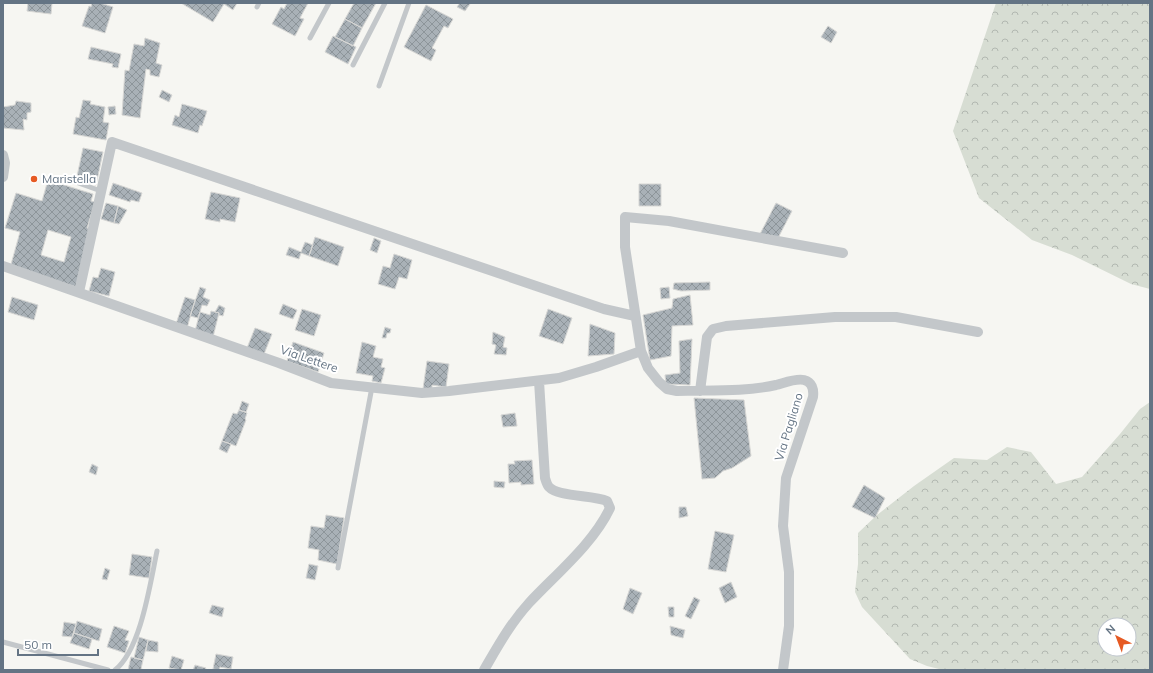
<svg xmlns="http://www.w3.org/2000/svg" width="1153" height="673" viewBox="0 0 1153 673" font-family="Mulish,sans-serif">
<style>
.forest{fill:url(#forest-crowns);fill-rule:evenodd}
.building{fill:url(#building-cross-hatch);stroke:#d7d7d5;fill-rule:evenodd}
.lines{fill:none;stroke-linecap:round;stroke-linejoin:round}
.lane{stroke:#c3c7ca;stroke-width:5}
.street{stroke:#c3c7ca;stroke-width:10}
.poi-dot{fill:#e65a23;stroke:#fff;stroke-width:1.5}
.labels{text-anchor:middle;stroke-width:4;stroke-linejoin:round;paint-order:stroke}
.poi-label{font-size:12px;fill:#647484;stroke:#fff;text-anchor:start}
.street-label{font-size:12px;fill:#647484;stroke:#fff}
</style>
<defs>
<pattern id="forest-crowns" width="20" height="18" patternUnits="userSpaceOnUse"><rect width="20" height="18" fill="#d7ddd3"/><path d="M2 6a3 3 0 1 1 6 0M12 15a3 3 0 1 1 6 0" fill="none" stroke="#b2b8b1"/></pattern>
<pattern id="building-cross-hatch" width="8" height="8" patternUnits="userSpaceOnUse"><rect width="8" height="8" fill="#a9b1b7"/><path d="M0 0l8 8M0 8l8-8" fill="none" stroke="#8d959a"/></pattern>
</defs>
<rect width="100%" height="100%" fill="#f6f6f2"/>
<path class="forest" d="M996,3H1150V289L1131,284L1072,255L1032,240L979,198L953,131Z
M1150,402V670H943L927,666L910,659L862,607L855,592L858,564V533L877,515L914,486L954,458L987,460L1007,447L1031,452L1056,484L1082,477L1120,434L1140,409ZM1105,625H1129V649H1105Z"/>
<path class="building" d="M28,3H52L51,14L27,11Z
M92,3H100L113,7L105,33L82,26L89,6L91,7Z
M181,3H237L233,10L224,4L213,22Z
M287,3H308L300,18L304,19L295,36L272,24L281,7L284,9Z
M354,3H376L362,28L345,19Z
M460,3H467L470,4L465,11L457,7Z
M426,5L453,19L448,28L444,26L432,48L436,50L431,61L404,47Z
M345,19L362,28L353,46L335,37Z
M828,26L837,32L831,43L821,37Z
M333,36L356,47L348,64L325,52Z
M145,38L160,43L156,63L162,65L159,77L150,75V70L146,69L140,118L122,115L125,70L129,71L134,44L144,46Z
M91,47L121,54L118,68L112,67L113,64L88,59Z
M162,90L172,95L169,102L159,97Z
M83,100L91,101L90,104L105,107L103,122L109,123L106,140L73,134L76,117L79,118Z
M16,101L31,103V112L27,113V120L23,119L24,130L3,128V107L15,105Z
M182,104L207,111L202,126L200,125L198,133L172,125L175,115L179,117Z
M115,106L116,114L109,115L108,107Z
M83,148L103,152L96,185L76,181Z
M48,180L93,194L91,201L95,202L87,228L94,230L77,287L10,268L20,232L5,228L16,193L42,201ZM48,230L71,237L64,262L41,255Z
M113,183L142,193L139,202L131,200L130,202L109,195Z
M639,184H661V206H639Z
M211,192L240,198L235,222L220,219V222L205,219Z
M106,203L118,206L114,223L101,219Z
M776,203L792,211L778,238L759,236Z
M118,206L127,210L119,224L114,223Z
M315,237L344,247L338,266L309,256Z
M374,238L381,241L377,253L370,250Z
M305,242L313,245L309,256L301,253L299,259L286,255L289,247L301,252Z
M394,254L412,260L407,279L399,277L395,289L378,284L383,266L390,268Z
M101,268L115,272L109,296L89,291L93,277L98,278Z
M710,282V290L681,291L673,289L674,283Z
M200,287L206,289L203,297L210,300L207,306L202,305L198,318L190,316Z
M669,287L670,298L661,299L660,288Z
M690,295L693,325L672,326L671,356L650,360L643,315L672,308L673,299Z
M12,297L38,305L34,320L8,312Z
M185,297L195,300L187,328L176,324Z
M283,304L297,310L293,319L279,314Z
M219,305L225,308L223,316L219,315V313L215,312Z
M302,309L321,315L314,336L295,330Z
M548,309L572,318L563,344L539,336Z
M211,311L219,313L213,337L195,331L200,312L210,315Z
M590,324L615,333L614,354L588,356Z
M385,327L391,329L390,333H387L386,338H382Z
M255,328L272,334L264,354L247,348Z
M493,332L505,337L503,347L507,348L506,355L494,354L496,345L492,344Z
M692,339L690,385L666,384L665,375L680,373L679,341Z
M293,342L324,353L318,372L287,361Z
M362,342L376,346L373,357L383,359L381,367L385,368L381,383L372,381L373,376L356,373Z
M427,361L449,364L446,387L432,385V390L423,389Z
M694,398L744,400L751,456L732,468L723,471L715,478L702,479Z
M242,401L249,404L246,412L239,410Z
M239,410L247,413L245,419L246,420L236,446L222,441L233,413L237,414Z
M515,413L517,426L503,427L501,415Z
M222,441L231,444L227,453L219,449Z
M532,460L534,484L521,485V482L509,483L508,464H515L514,461Z
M92,464L98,467L96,475L89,472Z
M494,481L505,482L504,488L494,487Z
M864,485L885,498L875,518L852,507Z
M679,507H686L688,516L679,518Z
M326,515L344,518L337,564L318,560L319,550L308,548L311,526L324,528Z
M715,531L734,535L726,572L708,569Z
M132,554L152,557L149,578L129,575Z
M309,564L318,566L315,580L306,578Z
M105,568L110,570L107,580L102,579Z
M731,582L737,597L725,603L719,588Z
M630,588L642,593L633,614L623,609Z
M694,597L700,600L691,619L685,616Z
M212,605L224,608L222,617L209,613Z
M668,607H674V617H669Z
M77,621L102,629L99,641L74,633Z
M64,622L76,624L72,637L62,636Z
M114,626L129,631L125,640L129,641L125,653L107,647Z
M670,626L685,630L683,638L671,635Z
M74,633L92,639L89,649L70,643Z
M139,637L148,640L143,660L134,658Z
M148,640L158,642V652L146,651Z
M216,654L233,657L231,669L220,667L219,670L213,669Z
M172,656L184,660L181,670L169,668Z
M131,657L143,660L141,669L145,670H128Z
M195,665L206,668L205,670H193Z"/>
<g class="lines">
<path class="lane" d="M257,7L259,3
M310,38L329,3
M353,65L385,3
M379,86L409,3
M70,180L101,191
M338,568L372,387
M3,642L108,670
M115,670C141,649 150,584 157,551"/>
<path class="street" d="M3,155L5,163L3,177
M3,266L279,363L331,383L422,393L449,391L559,378L596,367L641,351
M79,292L112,142L604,309L635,316
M700,391L707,337L713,329L726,326L835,317H896L978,332
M484,670C498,646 510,624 529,603C556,574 593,544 610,508L607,501C593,495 558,497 549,487C547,485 546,481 545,478L539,381
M783,670L789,626V572L783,526L786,478L813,397C814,389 812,382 804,380C796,378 784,383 776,385C744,392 710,390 677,391L667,389L659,382L648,368L641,351L625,247V217L669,221L843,253"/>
</g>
<circle class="poi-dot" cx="34" cy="179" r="4"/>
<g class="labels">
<g class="poi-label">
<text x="42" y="183">Maristella</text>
</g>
<g class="street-label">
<text transform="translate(309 359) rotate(19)" y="4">Via Lettere</text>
<text transform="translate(789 427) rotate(-73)" y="4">Via Pagliano</text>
</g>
</g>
<rect width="1153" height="673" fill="none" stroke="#647484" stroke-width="8"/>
<g transform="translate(1117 637) rotate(318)"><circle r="19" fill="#ffffff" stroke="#c1c7ce"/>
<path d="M0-3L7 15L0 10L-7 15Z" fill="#e65a23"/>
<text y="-6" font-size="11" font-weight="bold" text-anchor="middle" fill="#647484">N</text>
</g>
<path d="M18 649v6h80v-6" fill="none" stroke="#647484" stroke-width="2"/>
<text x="24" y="649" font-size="12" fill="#647484" stroke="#ffffff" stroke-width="3" paint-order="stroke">50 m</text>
</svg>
